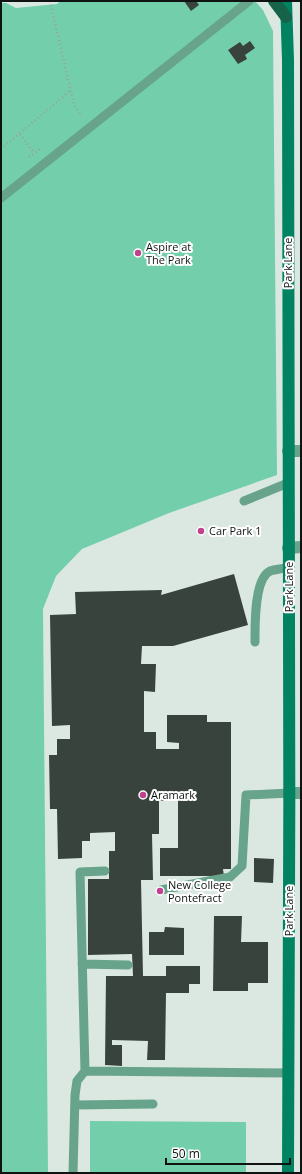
<svg xmlns="http://www.w3.org/2000/svg" width="302" height="1174" viewBox="0 0 302 1174" font-family="'Open Sans',sans-serif">
<style>
.green{fill:#73ceab}
.building{fill:#38433e}
.lines{fill:none;stroke-linecap:round;stroke-linejoin:round}
.path{stroke:#98a29d;stroke-width:2.5;stroke-dasharray:1 3;stroke-linecap:butt}
.lane{stroke:#67a48b;stroke-width:9}
.street{stroke:#67a48b;stroke-width:12}
.secondary{stroke:#018361;stroke-width:12}
.primary{stroke:#16634a;stroke-width:12}
.poi-dot{fill:#c0428e;stroke:#fff;stroke-width:1.5}
.labels{text-anchor:middle;stroke-width:4;stroke-linejoin:round;paint-order:stroke}
.poi-label{font-size:11px;fill:#0f1412;stroke:#fff;text-anchor:start}
.street-label{font-size:11px;fill:#0f1412;stroke:#fff}
</style>
<rect width="100%" height="100%" fill="#dbe8e2"/>
<path class="green" d="M60,1H255L263,10L273,31L277,475L169,513L82,549L56,576L43,609L48,1173H1V3H6L16,8L57,4Z
M90,1121L246,1122V1173H90Z"/>
<path class="building" d="M184,1H196L199,5L191,11Z
M250,41L255,48L245,55L247,59L238,64L228,50L240,42L243,46Z
M234,574L248,625L173,646H142L141,664H156L155,692L144,691V732H156V749H179V743L167,742V715H207V722H231V869H223L224,876H160V848H178V800L159,801V834H152L153,880H141L143,976H166V966H200V984H189V993H166L165,1060H147L148,1041L112,1040V1045H122V1066L105,1065L106,976H133L132,954L88,955V879H109V851H115V832L90,833V841H82V858L58,859L57,809H50L49,755H57V739H70V725L52,726L50,615L76,614L75,592L162,590L161,595Z
M254,858L274,859L273,883L254,882Z
M214,916H242L241,942H268V983H248V991H213Z
M165,927L184,928V955H149V932H164Z"/>
<g class="lines">
<path class="path" d="M50,1L74,105L82,116
M20,134L34,153
M1,149L70,91
M29,157L40,149"/>
<path class="lane" d="M1,198L249,1
M244,501L288,483
M255,642C255,625 254,579 270,571C276,569 283,569 289,567
M105,871L80,872L85,1071L289,1073
M161,890L230,877L242,866L246,795L290,793
M82,964L128,965
M75,1105L153,1104
M73,1173L75,1095L77,1081L85,1071"/>
<path class="street" d="M288,451H301
M288,548L301,547
M290,793H301"/>
<path class="secondary" d="M286,1L288,60C288,431 291,802 288,1173"/>
<path class="primary" d="M274,1L286,17"/>
</g>
<g class="poi-dot">
<circle cx="138" cy="253" r="4"/>
<circle cx="201" cy="531" r="4"/>
<circle cx="143" cy="795" r="4"/>
<circle cx="160" cy="891" r="4"/>
</g>
<g class="labels">
<g class="poi-label">
<text x="146" y="251">Aspire at<tspan x="146" dy="13">The Park</tspan></text>
<text x="209" y="535">Car Park 1</text>
<text x="151" y="799">Aramark</text>
<text x="168" y="889">New College<tspan x="168" dy="13">Pontefract</tspan></text>
</g>
<g class="street-label">
<text transform="translate(288 263) rotate(-90)" y="4">Park Lane</text>
<text transform="translate(289 587) rotate(-90)" y="4">Park Lane</text>
<text transform="translate(289 911) rotate(-90)" y="4">Park Lane</text>
</g>
</g>
<rect width="302" height="1174" fill="none" stroke="#0f1412" stroke-width="4"/>
<path d="M166 1158v6h124v-6" fill="none" stroke="#0f1412" stroke-width="2"/>
<text x="172" y="1158" font-size="12" fill="#0f1412" stroke="#ffffff" stroke-width="3" paint-order="stroke">50 m</text>
</svg>
